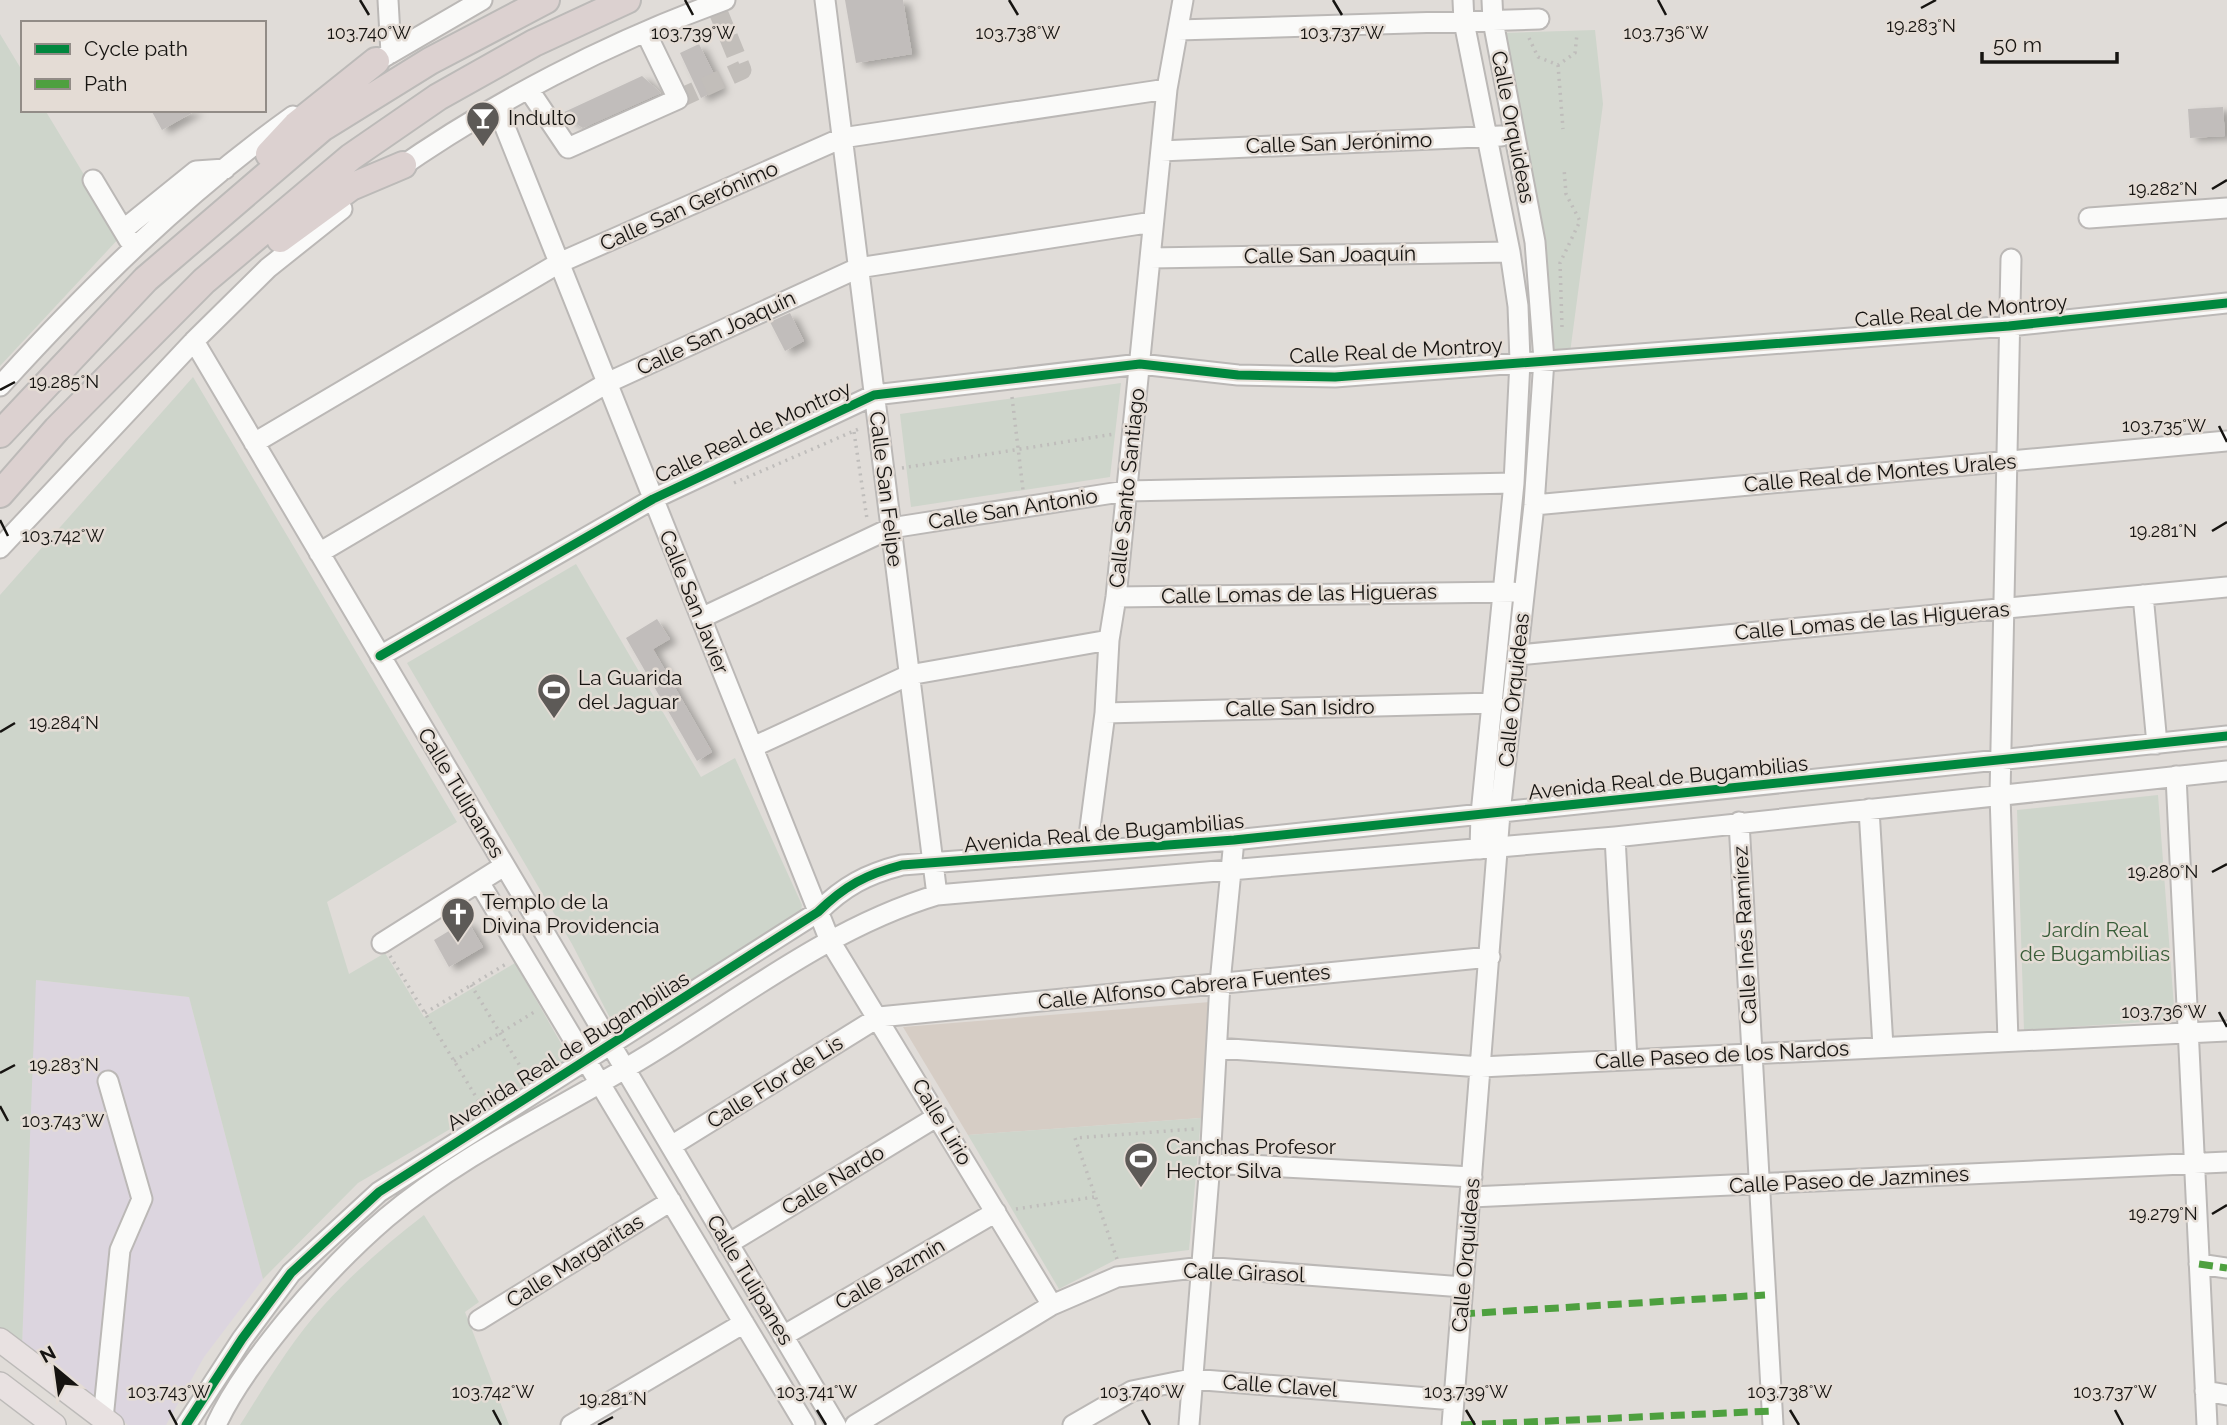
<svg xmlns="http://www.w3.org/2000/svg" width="2227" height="1425" viewBox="0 0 2227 1425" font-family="Raleway,sans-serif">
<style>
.industrial{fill:#dcd5df}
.built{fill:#d6cdc5}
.green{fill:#ced5cb}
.building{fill:#c1bdbb;filter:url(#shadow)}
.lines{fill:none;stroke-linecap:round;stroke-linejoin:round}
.minor-tunnel{stroke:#c2beba;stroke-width:19;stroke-dasharray:19 10;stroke-linecap:butt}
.minor-casing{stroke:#bbb8b6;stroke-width:23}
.major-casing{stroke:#bcbab8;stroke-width:26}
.highway-casing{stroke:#bcbab8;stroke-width:30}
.path{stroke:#bfbdbb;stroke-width:3.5;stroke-dasharray:2 5;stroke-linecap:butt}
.minor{stroke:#fafaf9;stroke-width:19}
.major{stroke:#e8e1e1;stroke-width:23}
.highway{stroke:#dcd1d0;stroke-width:26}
.quiet{stroke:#4ea03f;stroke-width:7;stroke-dasharray:14 7;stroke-linecap:butt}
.cycleway-casing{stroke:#e4dcd5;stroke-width:13}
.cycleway{stroke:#00873e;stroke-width:9}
.ticks{fill:none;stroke:#161411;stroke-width:2.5}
.labels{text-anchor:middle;stroke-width:5;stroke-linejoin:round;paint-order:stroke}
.poi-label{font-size:21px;fill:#161411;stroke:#e4dcd5;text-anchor:start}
.street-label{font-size:21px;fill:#161411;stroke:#e4dcd5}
.park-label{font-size:21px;fill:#395d39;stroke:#e4dcd5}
.ticks-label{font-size:18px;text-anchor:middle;fill:#161411;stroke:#e4dcd5;stroke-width:5;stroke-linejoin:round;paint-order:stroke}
</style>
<defs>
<filter id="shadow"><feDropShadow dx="7" dy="4" stdDeviation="3.5" flood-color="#0004"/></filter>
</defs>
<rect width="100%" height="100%" fill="#e0dcd8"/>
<path class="industrial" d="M35,980L189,997L263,1279L204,1357L166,1425H128L22,1346Z"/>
<path class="built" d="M1210,1002L1201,1118L968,1135L903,1027Z"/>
<path class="green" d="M1595,30L1603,104L1570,353L1555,354L1544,243L1502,33Z
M0,34L23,72V110H45L121,236L0,366Z
M193,377L457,822L327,902L349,974L385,953L424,1017L515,963L570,1059L358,1183L263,1279L189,997L36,980L22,1346L0,1328V595Z
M1121,383L1110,477L911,507L900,414Z
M576,564L701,777L735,758L802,905L800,916L625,1026L611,1020L572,944L407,663Z
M2158,795L2175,1020L2024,1030L2017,810Z
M1201,1118L1189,1250L1117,1259L1059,1289L968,1135Z
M424,1215L479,1302L465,1312L509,1425H240C266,1384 291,1341 324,1305C354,1272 388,1243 424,1215Z"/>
<path class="building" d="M845,0H903L912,54L856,63Z
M699,44L721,88L701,98L680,53Z
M642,76L661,93L583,128L560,114Z
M2223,107L2225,136L2190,138L2188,109Z
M151,110H197L162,130Z
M790,313L804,341L785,351L770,322Z
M657,619L670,639L653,649L712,752L697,761L626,638Z
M467,920L483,947L449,967L434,940Z"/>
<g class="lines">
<path class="minor-tunnel" d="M678,99L742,70L715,4"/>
<g class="minor-casing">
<path id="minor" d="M388,0L391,53
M825,0L937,895
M1463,0L1464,22L1510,252L1518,306L1520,361L1514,483L1481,814L1480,849
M1178,30L1539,19
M365,68L482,0
M529,90L568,148L678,99L646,33
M497,107L830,941L1052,1305
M1161,151L1501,136
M392,173C493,102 609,42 725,0
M93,180L129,240
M2089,218L2227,208
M123,230L196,171L225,169
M1150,258L1510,252
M194,341L836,1425
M0,386C90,287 184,194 293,116
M254,443L559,263L842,138L1167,89
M1534,505L2227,441
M0,548L194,341L268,268L342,209
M319,553L607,383L858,268L1153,222
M2143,595L2157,744
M1116,597L1513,592
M701,618L891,528L1126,491L1514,483
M1518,655L2227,587
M380,656L653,499L874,395L1140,364L1238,375L1335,377L2009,326L2227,303
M1105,713L1494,703
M753,747L909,675L1109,640
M2176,776L2207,1425
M1869,809L1883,1047
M1739,822L1773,1425
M1615,837L1627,1060
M1087,851L1105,713L1109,640L1116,597L1167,89L1183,0
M479,882L805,1425
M382,943L504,866
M2008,1041L2000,795L2011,259
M1217,1048L1481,1067L2227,1031
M671,1146L879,1017L1490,957
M1210,1163L1472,1177
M1471,1197L2227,1162
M728,1244L938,1116
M2199,1264L2227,1268
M479,1320L671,1201
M783,1336L996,1212
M2205,1391L2227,1395
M103,1419L120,1250L142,1199L108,1081
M186,1425L242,1339L291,1273L379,1192L818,912C844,886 867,874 902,865L1234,840L2227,736
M216,1425C233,1388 261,1352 287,1320C317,1284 350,1249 386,1218C466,1150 567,1106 656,1050C746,994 834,926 937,895L1615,837L2227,771
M571,1425L744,1323
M855,1425L1052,1305L1117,1277L1203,1267L1463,1287
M1073,1425L1132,1391L1191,1379L1454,1400
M1189,1425L1210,1163L1220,983L1234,840
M1452,1425L1500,813L1534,505L1544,360L1535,242L1493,21L1492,0"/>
</g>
<g class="major-casing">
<path id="major" d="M0,1340L112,1425
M0,1384L54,1425"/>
</g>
<g class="highway-casing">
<path id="highway" d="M269,154L296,125L376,61
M280,239L351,187L403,165
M0,434L146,279L322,128L430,61L546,0
M0,494L57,429L204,281L351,157L438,97L534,43L627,0"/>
</g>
<path class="path" d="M1529,38L1538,57L1558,65L1575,53L1577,34
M1558,65L1563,129
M1562,327L1560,263L1580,221L1566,194L1564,168
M1012,397L1023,490
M854,432L867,519
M902,468L1114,434
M734,483L861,428
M390,956L481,1105
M471,985L526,1076
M425,1013L506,964
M454,1061L536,1011
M1016,1209L1094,1197
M1117,1259L1075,1138L1194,1129"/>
<use href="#minor" class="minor"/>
<use href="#major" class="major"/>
<use href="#highway" class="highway"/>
<path class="quiet" d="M2199,1264L2227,1268
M1461,1314L1765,1295
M1461,1425L1772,1411"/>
<g class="cycleway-casing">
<path id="cycleway" d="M380,656L653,499L874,395L1140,364L1238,375L1335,377L2009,326L2227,303
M186,1425L242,1339L291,1273L379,1192L818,912C844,886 867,874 902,865L1234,840L2227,736"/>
</g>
<use href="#cycleway" class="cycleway"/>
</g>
<path class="ticks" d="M360,0L369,15M685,0L693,15M1009,0L1018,15M1333,0L1342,15M1658,0L1666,15M1921,8L1936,0M2212,189L2227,180M0,390L15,382M2219,426L2227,442M0,520L8,536M2212,531L2227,522M0,732L15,723M2212,872L2227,864M2219,1012L2227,1027M0,1073L15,1065M0,1106L8,1121M2212,1214L2227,1205M169,1410L177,1425M493,1410L501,1425M817,1410L826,1425M1142,1410L1150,1425M1466,1410L1475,1425M1790,1410L1799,1425M2115,1410L2123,1425M598,1425L613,1417"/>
<defs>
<g id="bar-pin" transform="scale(1.75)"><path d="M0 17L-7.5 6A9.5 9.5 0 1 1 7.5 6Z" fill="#5d5a57" stroke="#e4dcd5"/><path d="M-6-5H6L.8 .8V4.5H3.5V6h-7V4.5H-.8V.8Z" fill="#fff"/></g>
<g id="stadium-pin" transform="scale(1.75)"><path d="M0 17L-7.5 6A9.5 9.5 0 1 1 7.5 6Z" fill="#5d5a57" stroke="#e4dcd5"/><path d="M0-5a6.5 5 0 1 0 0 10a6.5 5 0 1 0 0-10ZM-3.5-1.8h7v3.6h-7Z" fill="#fff"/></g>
<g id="church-pin" transform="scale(1.75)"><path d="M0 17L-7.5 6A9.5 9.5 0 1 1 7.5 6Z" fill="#5d5a57" stroke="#e4dcd5"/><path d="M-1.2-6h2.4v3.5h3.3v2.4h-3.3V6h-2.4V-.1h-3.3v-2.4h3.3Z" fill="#fff"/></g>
</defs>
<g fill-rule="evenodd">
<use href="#bar-pin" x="483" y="118"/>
<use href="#stadium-pin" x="554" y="690"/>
<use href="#church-pin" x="458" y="914"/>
<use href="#stadium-pin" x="1141" y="1159"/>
</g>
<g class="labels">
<g class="poi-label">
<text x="508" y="125">Indulto</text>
<text x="578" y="685">La Guarida<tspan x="578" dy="24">del Jaguar</tspan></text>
<text x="482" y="909">Templo de la<tspan x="482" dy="24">Divina Providencia</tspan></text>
<text x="1166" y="1154">Canchas Profesor<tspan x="1166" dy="24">Hector Silva</tspan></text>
</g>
<g class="street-label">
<text transform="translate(1513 127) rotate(79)" y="7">Calle Orquideas</text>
<text transform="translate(1339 143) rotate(-2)" y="7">Calle San Jerónimo</text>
<text transform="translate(689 206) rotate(-24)" y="7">Calle San Gerónimo</text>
<text transform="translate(1330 255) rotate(-1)" y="7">Calle San Joaquín</text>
<text transform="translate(1961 311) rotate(-5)" y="7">Calle Real de Montroy</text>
<text transform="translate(716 333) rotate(-25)" y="7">Calle San Joaquín</text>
<text transform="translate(1396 351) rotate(-3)" y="7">Calle Real de Montroy</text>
<text transform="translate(753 432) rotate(-25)" y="7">Calle Real de Montroy</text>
<text transform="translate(1880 473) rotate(-5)" y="7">Calle Real de Montes Urales</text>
<text transform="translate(1127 488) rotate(-84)" y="7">Calle Santo Santiago</text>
<text transform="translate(886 489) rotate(83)" y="7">Calle San Felipe</text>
<text transform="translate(1013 509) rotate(-9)" y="7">Calle San Antonio</text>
<text transform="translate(1299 594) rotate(-1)" y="7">Calle Lomas de las Higueras</text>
<text transform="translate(694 602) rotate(68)" y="7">Calle San Javier</text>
<text transform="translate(1872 621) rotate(-5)" y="7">Calle Lomas de las Higueras</text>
<text transform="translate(1514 690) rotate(-84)" y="7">Calle Orquideas</text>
<text transform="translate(1300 708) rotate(-1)" y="7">Calle San Isidro</text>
<text transform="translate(1668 778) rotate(-6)" y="7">Avenida Real de Bugambilias</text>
<text transform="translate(461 793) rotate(59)" y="7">Calle Tulipanes</text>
<text transform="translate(1104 833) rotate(-5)" y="7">Avenida Real de Bugambilias</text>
<text transform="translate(1745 935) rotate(-93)" y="7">Calle Inés Ramírez</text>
<text transform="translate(1184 987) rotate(-6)" y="7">Calle Alfonso Cabrera Fuentes</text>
<text transform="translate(568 1051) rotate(-32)" y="7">Avenida Real de Bugambilias</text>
<text transform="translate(1722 1055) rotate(-3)" y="7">Calle Paseo de los Nardos</text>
<text transform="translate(775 1082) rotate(-32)" y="7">Calle Flor de Lis</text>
<text transform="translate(942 1122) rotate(59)" y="7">Calle Lirio</text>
<text transform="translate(833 1180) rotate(-31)" y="7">Calle Nardo</text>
<text transform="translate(1849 1180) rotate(-3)" y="7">Calle Paseo de Jazmines</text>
<text transform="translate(1466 1255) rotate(-85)" y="7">Calle Orquideas</text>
<text transform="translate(575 1261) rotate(-32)" y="7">Calle Margaritas</text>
<text transform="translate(1244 1273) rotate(2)" y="7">Calle Girasol</text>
<text transform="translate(890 1274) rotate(-30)" y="7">Calle Jazmín</text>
<text transform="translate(750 1280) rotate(59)" y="7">Calle Tulipanes</text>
<text transform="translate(1280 1386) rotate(4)" y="7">Calle Clavel</text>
</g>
<g class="park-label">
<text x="2095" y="937">Jardín Real<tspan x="2095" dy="24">de Bugambilias</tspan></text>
</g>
</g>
<g class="ticks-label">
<text x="1921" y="32">19.283°N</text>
<text x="369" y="39">103.740°W</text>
<text x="693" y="39">103.739°W</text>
<text x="1018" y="39">103.738°W</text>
<text x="1342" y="39">103.737°W</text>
<text x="1666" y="39">103.736°W</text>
<text x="2163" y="195">19.282°N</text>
<text x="64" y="388">19.285°N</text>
<text x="2164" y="432">103.735°W</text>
<text x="2163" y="537">19.281°N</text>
<text x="63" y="542">103.742°W</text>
<text x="64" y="729">19.284°N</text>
<text x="2163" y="878">19.280°N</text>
<text x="2164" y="1018">103.736°W</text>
<text x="64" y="1071">19.283°N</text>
<text x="63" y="1127">103.743°W</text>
<text x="2163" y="1220">19.279°N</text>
<text x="169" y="1398">103.743°W</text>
<text x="493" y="1398">103.742°W</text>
<text x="817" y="1398">103.741°W</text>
<text x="1142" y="1398">103.740°W</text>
<text x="1466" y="1398">103.739°W</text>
<text x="1790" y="1398">103.738°W</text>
<text x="2115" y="1398">103.737°W</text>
<text x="613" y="1405">19.281°N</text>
</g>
<rect x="21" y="21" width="245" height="91" fill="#e4dcd5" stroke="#928c87" stroke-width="2"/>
<rect x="35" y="44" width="35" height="10" fill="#00873e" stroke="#928c87" stroke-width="2"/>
<text x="84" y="56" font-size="21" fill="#161411">Cycle path</text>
<rect x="35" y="79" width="35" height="10" fill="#4ea03f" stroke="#928c87" stroke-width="2"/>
<text x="84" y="91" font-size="21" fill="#161411">Path</text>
<g transform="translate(56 1369) rotate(331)" stroke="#e4dcd5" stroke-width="5" paint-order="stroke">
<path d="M0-5L12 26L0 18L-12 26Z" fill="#161411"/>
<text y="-10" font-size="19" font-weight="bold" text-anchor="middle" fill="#161411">N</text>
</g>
<path d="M1982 52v10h135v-10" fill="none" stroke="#161411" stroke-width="3.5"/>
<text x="1993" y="52" font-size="21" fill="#161411" stroke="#e4dcd5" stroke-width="5" paint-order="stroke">50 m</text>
</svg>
